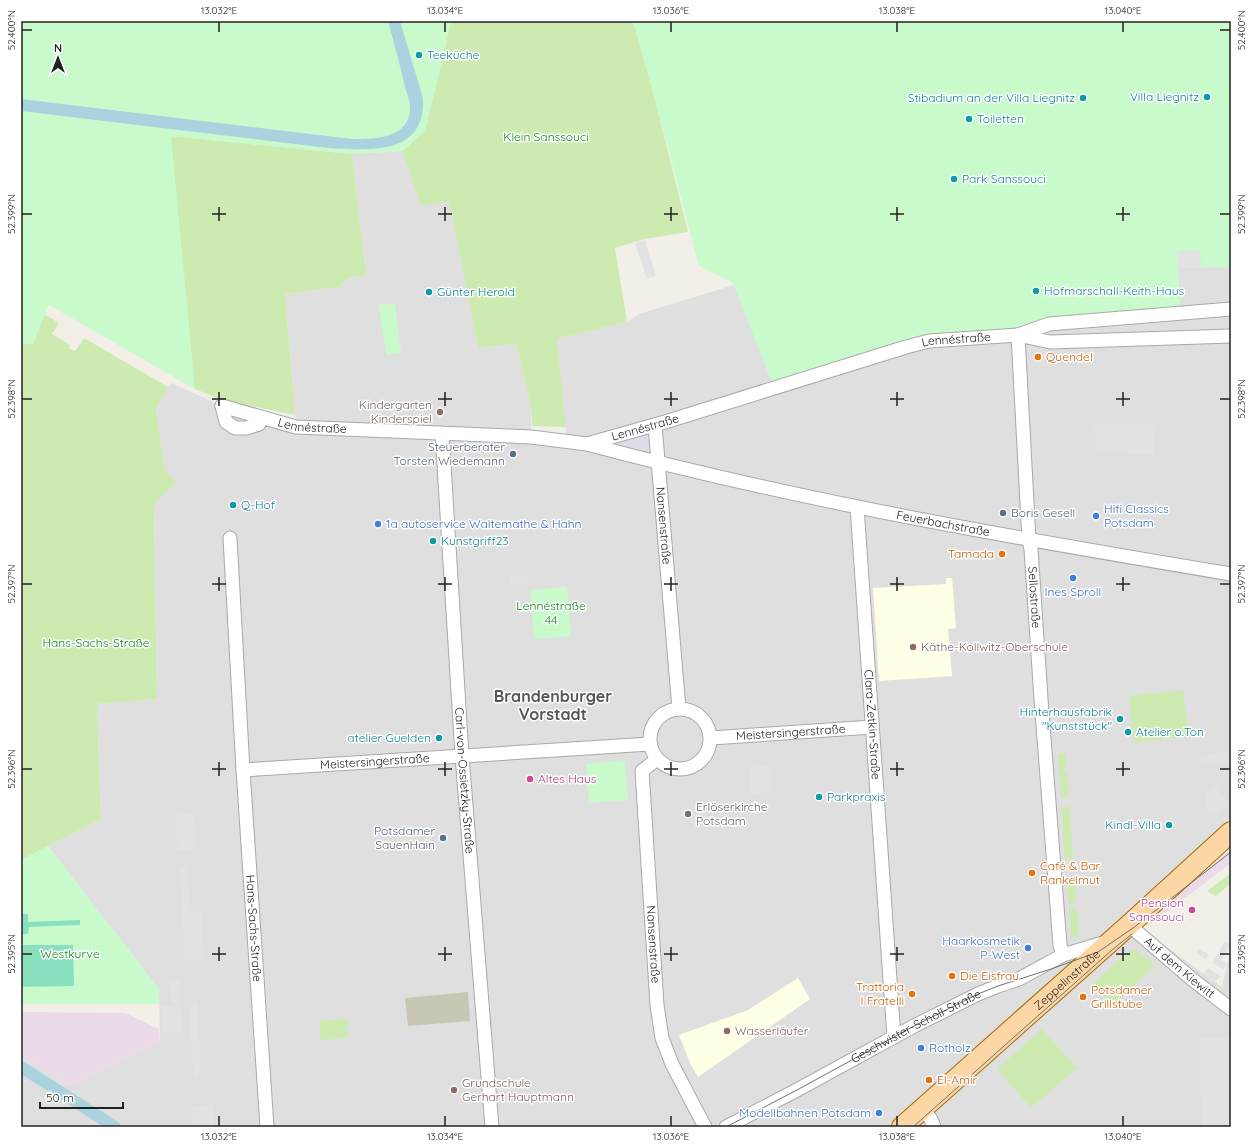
<svg xmlns="http://www.w3.org/2000/svg" width="1252" height="1148" viewBox="0 0 1252 1148" font-family="Quicksand,sans-serif">
<style>
.residential{fill:#e0dfdf}
.industrial{fill:#ebdbe8}
.education{fill:#ffffe5}
.construction{fill:#c7c7b4}
.grass{fill:#cdebb0}
.park{fill:#c8facc}
.pitch{fill:#88e0be}
.parking{fill:#e2e2e2}
.plaza{fill:#dddde8}
.water{fill:#aad3df}
.lines{fill:none;stroke-linecap:round;stroke-linejoin:round}
.canal{stroke:#aad3df;stroke-width:12}
.street-casing{stroke:#a9a9a9;stroke-width:15}
.primary-casing{stroke:#a06b00;stroke-width:22}
.street{stroke:#fff;stroke-width:13}
.primary{stroke:#fcd6a4;stroke-width:20}
.tram{stroke:#707070;stroke-width:1}
.ticks{fill:none;stroke:#222;stroke-width:1.5}
.culture-dot{fill:#0f9aa8;stroke:#fff;stroke-width:1.5}
.food-dot{fill:#e8710a;stroke:#fff;stroke-width:1.5}
.education-dot{fill:#8d6e63;stroke:#fff;stroke-width:1.5}
.service-dot{fill:#5c6f8a;stroke:#fff;stroke-width:1.5}
.shop-dot{fill:#3f7fe0;stroke:#fff;stroke-width:1.5}
.hotel-dot{fill:#d1479c;stroke:#fff;stroke-width:1.5}
.worship-dot{fill:#6b7280;stroke:#fff;stroke-width:1.5}
.labels{text-anchor:middle;stroke-width:3;stroke-linejoin:round;paint-order:stroke}
.culture-label{font-size:12px;fill:#0d838f;stroke:#fff;text-anchor:start}
.park-label{font-size:12px;fill:#0c8416;stroke:#fff}
.street-label{font-size:12px;fill:#222;stroke:#fff}
.food-label{font-size:12px;fill:#c56008;stroke:#fff;text-anchor:start}
.education-label{font-size:12px;fill:#785e54;stroke:#fff;text-anchor:start}
.service-label{font-size:12px;fill:#4e5e75;stroke:#fff;text-anchor:end}
.shop-label{font-size:12px;fill:#366cbe;stroke:#fff;text-anchor:start}
.hotel-label{font-size:12px;fill:#b23c85;stroke:#fff;text-anchor:start}
.worship-label{font-size:12px;fill:#5b616d;stroke:#fff;text-anchor:start}
.district-label{font-size:16px;font-weight:bold;fill:#555;stroke:#fff}
.neatline{fill:none;stroke:#222;stroke-width:1.5}
.ticks-label{font-size:10px;text-anchor:middle;fill:#222}
</style>
<rect width="100%" height="100%" fill="#f2efe9"/>
<path class="residential" d="M402,151L421,205L449,200L478,348L516,344L531,406V437L567,441L557,339L627,322L639,314L763,276L1231,232V818L1124,916L1222,987L1231,948V1127H21V1057L70,1086L160,1042L159,989L48,846L101,819L97,704L157,699L154,503L165,470L156,407L168,387L171,383L222,406L296,426L285,294L340,287L347,278L366,275L352,154Z"/>
<path class="industrial" d="M1231,849V863L1148,926L1156,915Z
M21,1012L125,1013L159,1029L160,1042L70,1086L21,1057Z"/>
<path class="education" d="M946,578H952L956,628L948,629L952,676L879,681L873,588L946,584Z
M798,978L810,999L698,1077L690,1063L679,1035L748,1010Z"/>
<path class="construction" d="M468,992L470,1021L408,1026L405,998Z"/>
<path class="grass" d="M451,21H633L653,92L688,232L644,239L615,248L627,322L557,339L566,427L532,426L531,406L516,344L478,348L449,201L421,206L402,151L425,131Z
M170,136L352,154L366,275L347,278L340,287L285,294L295,415L222,400L195,389L111,340Z
M44,314L59,323L52,334L70,345L69,348L75,351L84,338L168,387L156,408L165,470L176,483L154,503L157,699L97,704L101,819L21,860V343L33,344Z
M1183,690L1189,736L1134,743L1129,696Z
M1066,754L1067,767H1064V771H1067L1069,797H1061L1058,755Z
M1061,807H1070L1073,859L1065,860Z
M1231,873V883L1216,896L1207,891Z
M1067,881H1075L1076,903L1068,904Z
M1069,909H1077L1079,937H1071Z
M1133,948L1155,965L1112,1007L1091,985Z
M347,1019L348,1038L321,1040L319,1021Z
M1042,1029L1077,1068L1031,1108L997,1069Z"/>
<path class="park" d="M21,21H451L425,131L402,151L352,154L171,136L195,389L49,305L33,344L21,343Z
M633,21H1231V267L1178,268L1181,313L929,341L774,388L733,283L699,266L653,92Z
M395,303L401,353L386,355L379,305Z
M567,587L571,636L534,639L530,590Z
M625,760L628,800L589,803L586,764Z
M48,846L159,989V1004H21V860Z"/>
<path class="pitch" d="M21,914H28V922L80,920V925L29,927L28,934H21Z
M21,945H73L74,986L21,987Z"/>
<path class="parking" d="M645,240L656,276L647,279L635,243Z
M1200,250L1201,267L1178,268L1177,251Z
M1095,424H1156L1153,455L1096,451Z
M528,575V584L509,585V576Z
M1231,751V762L1201,766L1199,756Z
M771,766L773,792L751,794L750,767Z
M1216,786L1221,796L1227,799L1231,804L1217,815L1214,812V814L1209,818L1205,794Z
M195,814L196,850H177L176,815Z
M187,863L190,909L202,914L204,960L185,961L180,870Z
M1225,941L1230,944L1221,960L1226,963L1224,970L1212,962Z
M1199,948L1209,955L1206,960L1196,953Z
M1208,968L1220,976L1216,981L1204,974Z
M170,981H179L181,1004H171Z
M197,1001L201,1072L194,1081L189,1009Z
M181,1005L182,1032L162,1033L161,1006Z
M1231,1037V1127H1202L1199,1038Z
M213,1105L214,1127H193L192,1107Z"/>
<path class="plaza" d="M645,434L648,436L650,439L651,449L650,452L648,454L619,447L618,445L619,440Z"/>
<path class="water" d="M388,21H400L423,98C426,157 369,150 328,148L21,111V99L352,139C370,139 396,139 406,123C409,119 410,112 410,108C410,101 407,93 405,87C400,65 394,43 388,21Z"/>
<g class="lines">
<path class="canal" d="M21,1067L115,1127"/>
<g class="street-casing">
<g id="street">
<path id="s1" d="M1018,335L1029,540L1031,549L1041,699L1060,945L1063,955"/>
<path d="M1018,335L1050,342L1231,336"/>
<path id="s2" d="M222,406L296,427L531,437L587,444L665,422L906,347L929,341L1018,335L1049,324L1231,309"/>
<path d="M222,406L226,422L235,428H246L259,424"/>
<path id="s3" d="M655,425L679,709"/>
<path id="s4" d="M442,433L462,756L492,1127"/>
<path id="s5" d="M587,444C799,501 1015,538 1231,574"/>
<path id="s6" d="M857,507L894,1037"/>
<path id="s7" d="M230,538L243,770L267,1127"/>
<circle cx="680" cy="739" r="30"/>
<path id="s8" d="M711,738L872,727"/>
<path id="s9" d="M657,759L642,771L657,1005L662,1038L672,1064L705,1127"/>
<path id="s10" d="M243,770L650,744"/>
<path id="s11" d="M1129,925L1193,980L1231,1009"/>
<path d="M922,1110C929,1114 931,1119 934,1127"/>
<path d="M726,1127L797,1090L914,1026L978,994L998,986L1019,979L1063,955L1106,942"/>
</g>
</g>
<g class="primary-casing">
<g id="primary">
<path id="s12" d="M902,1127L1129,925L1231,832"/>
</g>
</g>
<use href="#street" class="street"/>
<use href="#primary" class="primary"/>
<g class="tram">
<path id="s13" d="M726,1127L797,1090L914,1026L978,994L998,986L1051,969L1098,952L1133,928L1231,852"/>
<path d="M913,1127L1112,950L1132,934"/>
</g>
</g>
<path class="ticks" d="M219,22V32M445,22V32M671,22V32M897,22V32M1123,22V32M22,30H32M1220,30H1230M219,207V221M445,207V221M671,207V221M897,207V221M1123,207V221M22,214H32M212,214H226M438,214H452M664,214H678M890,214H904M1116,214H1130M1220,214H1230M219,392V406M445,392V406M671,392V406M897,392V406M1123,392V406M22,399H32M212,399H226M438,399H452M664,399H678M890,399H904M1116,399H1130M1220,399H1230M219,577V591M445,577V591M671,577V591M897,577V591M1123,577V591M22,584H32M212,584H226M438,584H452M664,584H678M890,584H904M1116,584H1130M1220,584H1230M219,762V776M445,762V776M671,762V776M897,762V776M1123,762V776M22,769H32M212,769H226M438,769H452M664,769H678M890,769H904M1116,769H1130M1220,769H1230M219,947V961M445,947V961M671,947V961M897,947V961M1123,947V961M22,954H32M212,954H226M438,954H452M664,954H678M890,954H904M1116,954H1130M1220,954H1230M219,1116V1126M445,1116V1126M671,1116V1126M897,1116V1126M1123,1116V1126"/>
<g class="culture-dot">
<circle cx="419" cy="55" r="4"/>
<circle cx="1207" cy="97" r="4"/>
<circle cx="1083" cy="98" r="4"/>
<circle cx="969" cy="119" r="4"/>
<circle cx="954" cy="179" r="4"/>
<circle cx="1036" cy="291" r="4"/>
<circle cx="429" cy="292" r="4"/>
<circle cx="233" cy="505" r="4"/>
<circle cx="433" cy="541" r="4"/>
<circle cx="1120" cy="719" r="4"/>
<circle cx="1128" cy="732" r="4"/>
<circle cx="439" cy="738" r="4"/>
<circle cx="819" cy="797" r="4"/>
<circle cx="1169" cy="825" r="4"/>
</g>
<g class="food-dot">
<circle cx="1038" cy="357" r="4"/>
<circle cx="1002" cy="554" r="4"/>
<circle cx="1032" cy="873" r="4"/>
<circle cx="952" cy="976" r="4"/>
<circle cx="912" cy="994" r="4"/>
<circle cx="1083" cy="997" r="4"/>
<circle cx="929" cy="1080" r="4"/>
</g>
<g class="education-dot">
<circle cx="440" cy="412" r="4"/>
<circle cx="913" cy="647" r="4"/>
<circle cx="727" cy="1031" r="4"/>
<circle cx="454" cy="1090" r="4"/>
</g>
<g class="service-dot">
<circle cx="513" cy="454" r="4"/>
<circle cx="1003" cy="513" r="4"/>
<circle cx="443" cy="838" r="4"/>
</g>
<g class="shop-dot">
<circle cx="1096" cy="516" r="4"/>
<circle cx="378" cy="524" r="4"/>
<circle cx="1073" cy="578" r="4"/>
<circle cx="1028" cy="948" r="4"/>
<circle cx="921" cy="1048" r="4"/>
<circle cx="879" cy="1113" r="4"/>
</g>
<g class="hotel-dot">
<circle cx="530" cy="779" r="4"/>
<circle cx="1192" cy="910" r="4"/>
</g>
<circle class="worship-dot" cx="688" cy="814" r="4"/>
<g class="labels">
<g class="culture-label">
<text x="427" y="59">Teeküche</text>
<text x="1199" y="101" text-anchor="end">Villa Liegnitz</text>
<text x="1075" y="102" text-anchor="end">Stibadium an der Villa Liegnitz</text>
<text x="977" y="123">Toiletten</text>
<text x="962" y="183">Park Sanssouci</text>
<text x="1044" y="295">Hofmarschall-Keith-Haus</text>
<text x="437" y="296">Günter Herold</text>
<text x="241" y="509">Q-Hof</text>
<text x="441" y="545">Kunstgriff23</text>
<text x="1112" y="716" text-anchor="end">Hinterhausfabrik<tspan x="1112" dy="14">"Kunststück"</tspan></text>
<text x="1136" y="736">Atelier o.Ton</text>
<text x="431" y="742" text-anchor="end">atelier Guelden</text>
<text x="827" y="801">Parkpraxis</text>
<text x="1161" y="829" text-anchor="end">Kindl-Villa</text>
</g>
<g class="park-label">
<text x="546" y="141">Klein Sanssouci</text>
<text x="551" y="610">Lennéstraße<tspan x="551" dy="14">44</tspan></text>
<text x="96" y="647">Hans-Sachs-Straße</text>
<text x="70" y="958">Westkurve</text>
</g>
<g class="street-label">
<text dy="4" stroke="none"><textPath href="#s2" startOffset="753">Lennéstraße</textPath></text>
<text dy="4" stroke="none"><textPath href="#s2" startOffset="93">Lennéstraße</textPath></text>
<text dy="4" stroke="none"><textPath href="#s2" startOffset="429">Lennéstraße</textPath></text>
<text dy="4" stroke="none"><textPath href="#s5" startOffset="365">Feuerbachstraße</textPath></text>
<text dy="4" stroke="none"><textPath href="#s3" startOffset="101">Nansenstraße</textPath></text>
<text dy="4" stroke="none"><textPath href="#s1" startOffset="263">Sellostraße</textPath></text>
<text dy="4" stroke="none"><textPath href="#s6" startOffset="218">Clara-Zetkin-Straße</textPath></text>
<text dy="4" stroke="none"><textPath href="#s8" startOffset="80">Meistersingerstraße</textPath></text>
<text dy="4" stroke="none"><textPath href="#s10" startOffset="132">Meistersingerstraße</textPath></text>
<text dy="4" stroke="none"><textPath href="#s4" startOffset="348">Carl-von-Ossietzky-Straße</textPath></text>
<text dy="4" stroke="none"><textPath href="#s7" startOffset="391">Hans-Sachs-Straße</textPath></text>
<text dy="4" stroke="none"><textPath href="#s9" startOffset="193">Nansenstraße</textPath></text>
<text dy="4" stroke="none"><textPath href="#s11" startOffset="66">Auf dem Kiewitt</textPath></text>
<text dy="4" stroke="none"><textPath href="#s12" startOffset="221">Zeppelinstraße</textPath></text>
<text dy="4" stroke="none"><textPath href="#s13" startOffset="215">Geschwister-Scholl-Straße</textPath></text>
</g>
<g class="food-label">
<text x="1046" y="361">Quendel</text>
<text x="994" y="558" text-anchor="end">Tamada</text>
<text x="1040" y="870">Café &amp; Bar<tspan x="1040" dy="14">Rankelmut</tspan></text>
<text x="960" y="980">Die Eisfrau</text>
<text x="904" y="991" text-anchor="end">Trattoria<tspan x="904" dy="14">I Fratelli</tspan></text>
<text x="1091" y="994">Potsdamer<tspan x="1091" dy="14">Grillstube</tspan></text>
<text x="937" y="1084">El-Amir</text>
</g>
<g class="education-label">
<text x="432" y="409" text-anchor="end">Kindergarten<tspan x="432" dy="14">Kinderspiel</tspan></text>
<text x="921" y="651">Käthe-Kollwitz-Oberschule</text>
<text x="735" y="1035">Wasserläufer</text>
<text x="462" y="1087">Grundschule<tspan x="462" dy="14">Gerhart Hauptmann</tspan></text>
</g>
<g class="service-label">
<text x="505" y="451">Steuerberater<tspan x="505" dy="14">Torsten Wiedemann</tspan></text>
<text x="1011" y="517" text-anchor="start">Boris Gesell</text>
<text x="435" y="835">Potsdamer<tspan x="435" dy="14">SauenHain</tspan></text>
</g>
<g class="shop-label">
<text x="1104" y="513">Hifi Classics<tspan x="1104" dy="14">Potsdam</tspan></text>
<text x="386" y="528">1a autoservice Waltemathe &amp; Hahn</text>
<text x="1073" y="596" text-anchor="middle">Ines Sproll</text>
<text x="1020" y="945" text-anchor="end">Haarkosmetik<tspan x="1020" dy="14">P-West</tspan></text>
<text x="929" y="1052">Rotholz</text>
<text x="871" y="1117" text-anchor="end">Modellbahnen Potsdam</text>
</g>
<g class="hotel-label">
<text x="538" y="783">Altes Haus</text>
<text x="1184" y="907" text-anchor="end">Pension<tspan x="1184" dy="14">Sanssouci</tspan></text>
</g>
<g class="worship-label">
<text x="696" y="811">Erlöserkirche<tspan x="696" dy="14">Potsdam</tspan></text>
</g>
<g class="district-label">
<text x="553" y="702">Brandenburger<tspan x="553" dy="18">Vorstadt</tspan></text>
</g>
</g>
<rect width="1252" height="1148" fill="none" stroke="#ffffff" stroke-width="44"/>
<g transform="translate(58 58)" stroke="#ffffff" stroke-width="3" paint-order="stroke">
<path d="M0-3L7 15L0 10L-7 15Z" fill="#222222"/>
<text y="-6" font-size="11" font-weight="bold" text-anchor="middle" fill="#222222">N</text>
</g>
<path d="M40 1102v6h83v-6" fill="none" stroke="#222222" stroke-width="2"/>
<text x="46" y="1102" font-size="12" fill="#222222" stroke="#ffffff" stroke-width="3" paint-order="stroke">50 m</text>
<rect x="22" y="22" width="1208" height="1104" class="neatline"/>
<g class="ticks-label">
<text x="219" y="14">13.032°E</text>
<text x="445" y="14">13.034°E</text>
<text x="671" y="14">13.036°E</text>
<text x="897" y="14">13.038°E</text>
<text x="1123" y="14">13.040°E</text>
<text transform="translate(11 30) rotate(-90)" y="4">52.400°N</text>
<text transform="translate(1241 30) rotate(-90)" y="4">52.400°N</text>
<text transform="translate(11 214) rotate(-90)" y="4">52.399°N</text>
<text transform="translate(1241 214) rotate(-90)" y="4">52.399°N</text>
<text transform="translate(11 399) rotate(-90)" y="4">52.398°N</text>
<text transform="translate(1241 399) rotate(-90)" y="4">52.398°N</text>
<text transform="translate(11 584) rotate(-90)" y="4">52.397°N</text>
<text transform="translate(1241 584) rotate(-90)" y="4">52.397°N</text>
<text transform="translate(11 769) rotate(-90)" y="4">52.396°N</text>
<text transform="translate(1241 769) rotate(-90)" y="4">52.396°N</text>
<text transform="translate(11 954) rotate(-90)" y="4">52.395°N</text>
<text transform="translate(1241 954) rotate(-90)" y="4">52.395°N</text>
<text x="219" y="1140">13.032°E</text>
<text x="445" y="1140">13.034°E</text>
<text x="671" y="1140">13.036°E</text>
<text x="897" y="1140">13.038°E</text>
<text x="1123" y="1140">13.040°E</text>
</g>
</svg>
